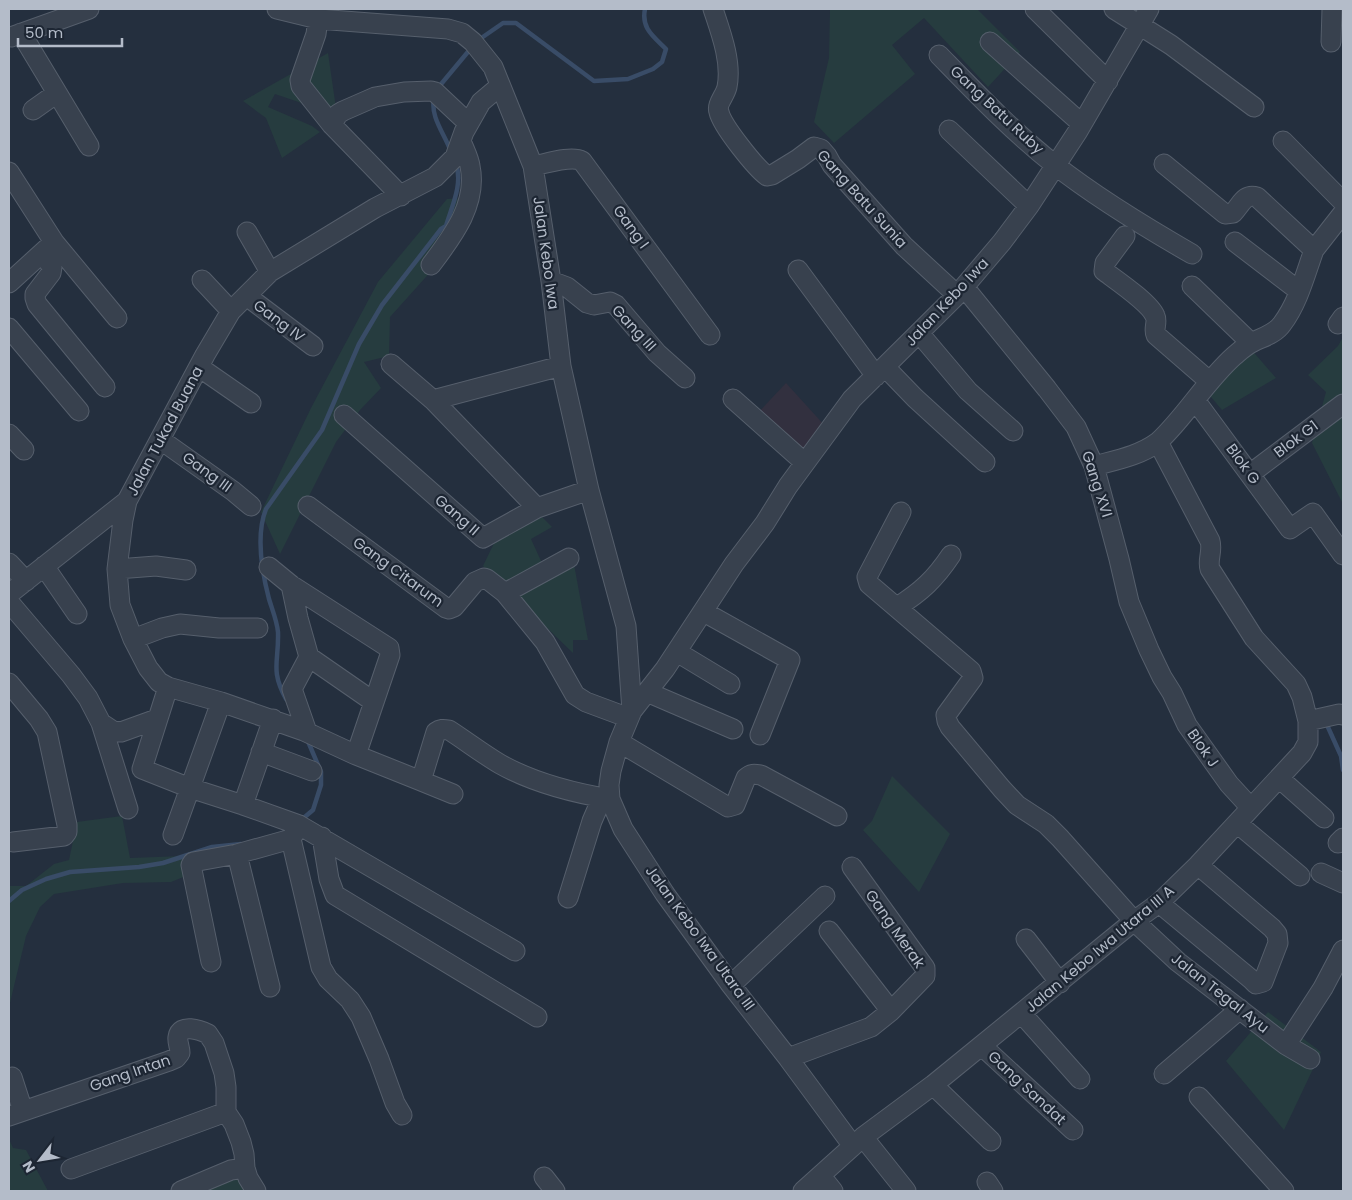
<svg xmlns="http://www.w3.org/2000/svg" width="1352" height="1200" viewBox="0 0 1352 1200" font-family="Poppins,sans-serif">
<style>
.medical{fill:#32303f}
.green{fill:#263c3f}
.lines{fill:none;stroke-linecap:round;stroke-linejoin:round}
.stream{stroke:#394c67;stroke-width:4.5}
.minor-casing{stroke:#565f6c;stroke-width:21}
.minor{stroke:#38414e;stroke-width:19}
.labels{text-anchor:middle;stroke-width:4.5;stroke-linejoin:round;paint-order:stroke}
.street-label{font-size:15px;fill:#b4bcc9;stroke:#1d2633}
</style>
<rect width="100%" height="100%" fill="#242f3e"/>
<path class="medical" d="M786,383L826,427L804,469L754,417Z"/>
<path class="green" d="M830,9H977L1020,52L988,87L924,18L892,45L915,74L834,143L814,122L829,58Z
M328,53L337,115L275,94L268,107L312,126L320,132L282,158L266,118L243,101Z
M464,198L434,268L390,317L389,356L364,362L381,388L360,410L336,442L280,554L261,512L311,408L378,282L447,199Z
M1343,337V504L1312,443L1326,392L1308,375L1338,346Z
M1250,348L1276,378L1222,410L1206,391Z
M535,510L552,527L531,539L547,574L573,559L588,640H573V653L483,566L498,535Z
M892,776L950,834L919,892L863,830L872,821Z
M122,816L130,858L210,855L213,865L171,882L123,883L54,894L40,907L26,936L9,1007V886H26L54,864L69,860L77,822Z
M1268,1012L1321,1052L1284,1130L1226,1061Z
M9,1139L13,1148L26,1150L48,1191H9Z
M252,1157L258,1184L263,1191H175Z"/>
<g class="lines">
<path class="stream" d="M477,41L503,23H516L594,81L628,79L653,69L662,62L666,49C653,36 641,28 645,9
M437,89L472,47
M434,98C430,118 445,134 451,152
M286,699C270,669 279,663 278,632C277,621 272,609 269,599C262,572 256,534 266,509L322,430L359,344L382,305L441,229L446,226C452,206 463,184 456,164
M1328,723L1327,725L1341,756L1343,770
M300,821L313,810L321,785V772L307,739
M9,901L22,890L46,879L70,872L139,867L163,863L212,847L241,844"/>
<g class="minor-casing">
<path id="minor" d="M277,9L318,19L448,29L462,33L473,42L493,67L533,166L551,281L561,366L589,490L626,626L632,711
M713,9C721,33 732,62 727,87C725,96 716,104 719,112C722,126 756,168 767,176L772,175L798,159L814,147L821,149L827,156L832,165L904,246L957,295
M1035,9L1108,81
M1114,9L1171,45L1254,107
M318,19L316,34L300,80L301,86L332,125L401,196
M21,33L89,146
M11,37L89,9
M990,42L1082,124
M1331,42L1332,9
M939,55C976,93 1013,132 1055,165C1097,198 1145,227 1192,254
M500,86L481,102L464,132L455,157L435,177L375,208L270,272L231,311L205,355L127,501L123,520L117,569L120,605L133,639L148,668L159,682L168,687L221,702L304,731L356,755L421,781L436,732C440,729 443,729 449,730C466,741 483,754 500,764C532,782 574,793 610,799
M33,110L57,93
M332,125L338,114L343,111L375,97L404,92L431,91L435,92L468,123
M949,130L1029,206
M1283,141L1343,202
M533,166C545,164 571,155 582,161L710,335
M9,172L54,242L9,283
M247,232L270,272
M1125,236L1105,263L1104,271C1116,280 1150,303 1155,316C1158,322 1153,329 1156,335L1209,381
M54,242L117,318
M1235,242L1299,291
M1314,250L1343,213
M42,253L52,267L51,273L35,294V298L37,304L105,387
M431,265C452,237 478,204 470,166C469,158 464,149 461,141
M798,270L876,376
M202,280L231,311
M551,281L567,287L587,303L594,305L610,302L616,305L657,353L685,378
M1192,286L1251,343
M964,287L1047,389L1076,427L1094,466L1119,559L1129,602L1149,650L1162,677L1172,693L1187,725L1229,784L1251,808
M245,297L252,300L313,346
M1338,324L1343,317
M9,328L79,411
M919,333L968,391L1013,431
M391,364L433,400L537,508
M199,367L251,403
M885,367L915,398L985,462
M733,399L805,463
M433,400L561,366
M1195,400L1290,529L1313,513L1343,555
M344,415L483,538L537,508L589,490
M9,434L24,450
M161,440L233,491L251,506
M1094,466C1116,460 1139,456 1158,442C1186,416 1205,382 1234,356C1240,351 1246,345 1253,342C1263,337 1275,334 1282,324C1298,303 1305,275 1314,250L1257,197C1244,193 1241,205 1233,213L1225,214L1164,164
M1250,474L1343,404
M308,506L446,608L449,609L454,607L475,582L484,578L487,579L505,593L545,642L575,695L586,702L629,718
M901,512L867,577L869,584L971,671L973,678L946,715L947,721L950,727L1002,789L1017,805L1046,824L1060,838L1134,921L1178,962L1286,1045L1310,1059
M9,563L26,581
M44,566L77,614
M269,567L291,585L298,618L309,657L292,689L307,732
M117,569L156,566L186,570
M291,585L389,648L390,655L356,755
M505,593L569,558
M9,594L127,501
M9,602L71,675L88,698L101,723L128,809
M897,607C921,592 935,579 951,555
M704,612L790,660L760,735
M133,639L162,628L180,624L219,628H258
M677,652L730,684
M309,657L374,702
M9,683L39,719L47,732L67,825V832L64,836L13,842
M168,687L142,769L190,788L243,805L299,825L515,951
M647,692L733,729
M1308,721L1339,714L1343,715
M101,723L113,731L121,732L157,719
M619,742L728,807L735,805L746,778C751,773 755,774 761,775L837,816
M261,752L312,771
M1279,778L1324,818
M421,781L453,794
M243,805L273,719
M1237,823L1300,876
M299,825L291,839L321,967L328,979L350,1000L361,1017L379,1059L395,1103L402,1115
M173,835L221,702
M322,837L329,879L335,895L537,1017
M1338,843L1343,838
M1321,873L1343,883
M568,898L592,821L602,798
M1159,903L1252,980L1256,984L1263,982L1278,943L1277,934L1272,928L1198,865
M829,931L891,1011
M1026,939L1060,983
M211,962L191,865L193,862L237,854
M731,985L825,896
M270,987L237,854L291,839
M1022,1014L1080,1079
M1286,1045L1323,988L1343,950
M982,1046L1073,1130
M788,1058L871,1027L891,1011L925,976V968L852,867
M1164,1074L1240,1009
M12,1077L23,1111
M933,1085L991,1141
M1199,1097L1284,1191
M9,1116L169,1061L176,1058L180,1053C180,1047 177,1042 178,1037C180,1023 200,1030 208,1034L214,1043L224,1073L226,1087V1112L234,1124L241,1142L244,1154L245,1168
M863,1137L906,1191
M853,1146L788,1058L731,985L665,894L623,829L610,799L609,785L611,771L619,742L632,711L665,669L734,564L765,523L788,486L852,399L957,295L1002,242L1029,206L1078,131L1149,9
M71,1169L226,1112
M821,1176L833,1191
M544,1177L555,1191
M987,1182L993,1191
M181,1191L231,1170L245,1168L248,1178L256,1191
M803,1191L863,1137L933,1085L1134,921L1159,903L1198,865L1302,753L1308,742V721L1302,697L1296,684L1254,638L1210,569C1207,560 1213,551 1210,541L1158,442"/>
</g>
<use href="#minor" class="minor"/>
</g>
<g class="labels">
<g class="street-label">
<text transform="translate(997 110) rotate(43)" y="5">Gang Batu Ruby</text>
<text transform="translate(862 199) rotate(48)" y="5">Gang Batu Sunia</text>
<text transform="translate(631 227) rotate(54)" y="5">Gang I</text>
<text transform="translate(546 253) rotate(82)" y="5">Jalan Kebo Iwa</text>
<text transform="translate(947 302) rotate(-47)" y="5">Jalan Kebo Iwa</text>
<text transform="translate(279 321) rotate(37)" y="5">Gang IV</text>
<text transform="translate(634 328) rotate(47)" y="5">Gang III</text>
<text transform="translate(165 431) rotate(-62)" y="5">Jalan Tukad Buana</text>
<text transform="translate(1296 439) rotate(-37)" y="5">Blok G1</text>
<text transform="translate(1243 464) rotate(54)" y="5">Blok G</text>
<text transform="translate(207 472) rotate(36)" y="5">Gang III</text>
<text transform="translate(1097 484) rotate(72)" y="5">Gang XVI</text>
<text transform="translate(457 515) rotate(41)" y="5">Gang II</text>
<text transform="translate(398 572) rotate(36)" y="5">Gang Citarum</text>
<text transform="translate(1203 748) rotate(55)" y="5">Blok J</text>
<text transform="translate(895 929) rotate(55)" y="5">Gang Merak</text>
<text transform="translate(700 938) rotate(54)" y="5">Jalan Kebo Iwa Utara III</text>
<text transform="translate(1100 949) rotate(-40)" y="5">Jalan Kebo Iwa Utara III A</text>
<text transform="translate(1220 993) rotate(38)" y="5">Jalan Tegal Ayu</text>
<text transform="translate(130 1073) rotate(-19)" y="5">Gang Intan</text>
<text transform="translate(1027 1088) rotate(43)" y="5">Gang Sandat</text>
</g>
</g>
<rect width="1352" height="1200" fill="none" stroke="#b4bcc9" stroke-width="20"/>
<g transform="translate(40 1160) rotate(239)" stroke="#1d2633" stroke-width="4" paint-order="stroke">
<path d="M0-4L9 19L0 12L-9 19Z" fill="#b4bcc9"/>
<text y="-8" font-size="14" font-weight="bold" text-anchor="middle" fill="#b4bcc9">N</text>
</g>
<path d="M18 38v8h104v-8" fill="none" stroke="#b4bcc9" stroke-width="2.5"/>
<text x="25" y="38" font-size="15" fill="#b4bcc9" stroke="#1d2633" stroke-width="4" paint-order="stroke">50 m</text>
</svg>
